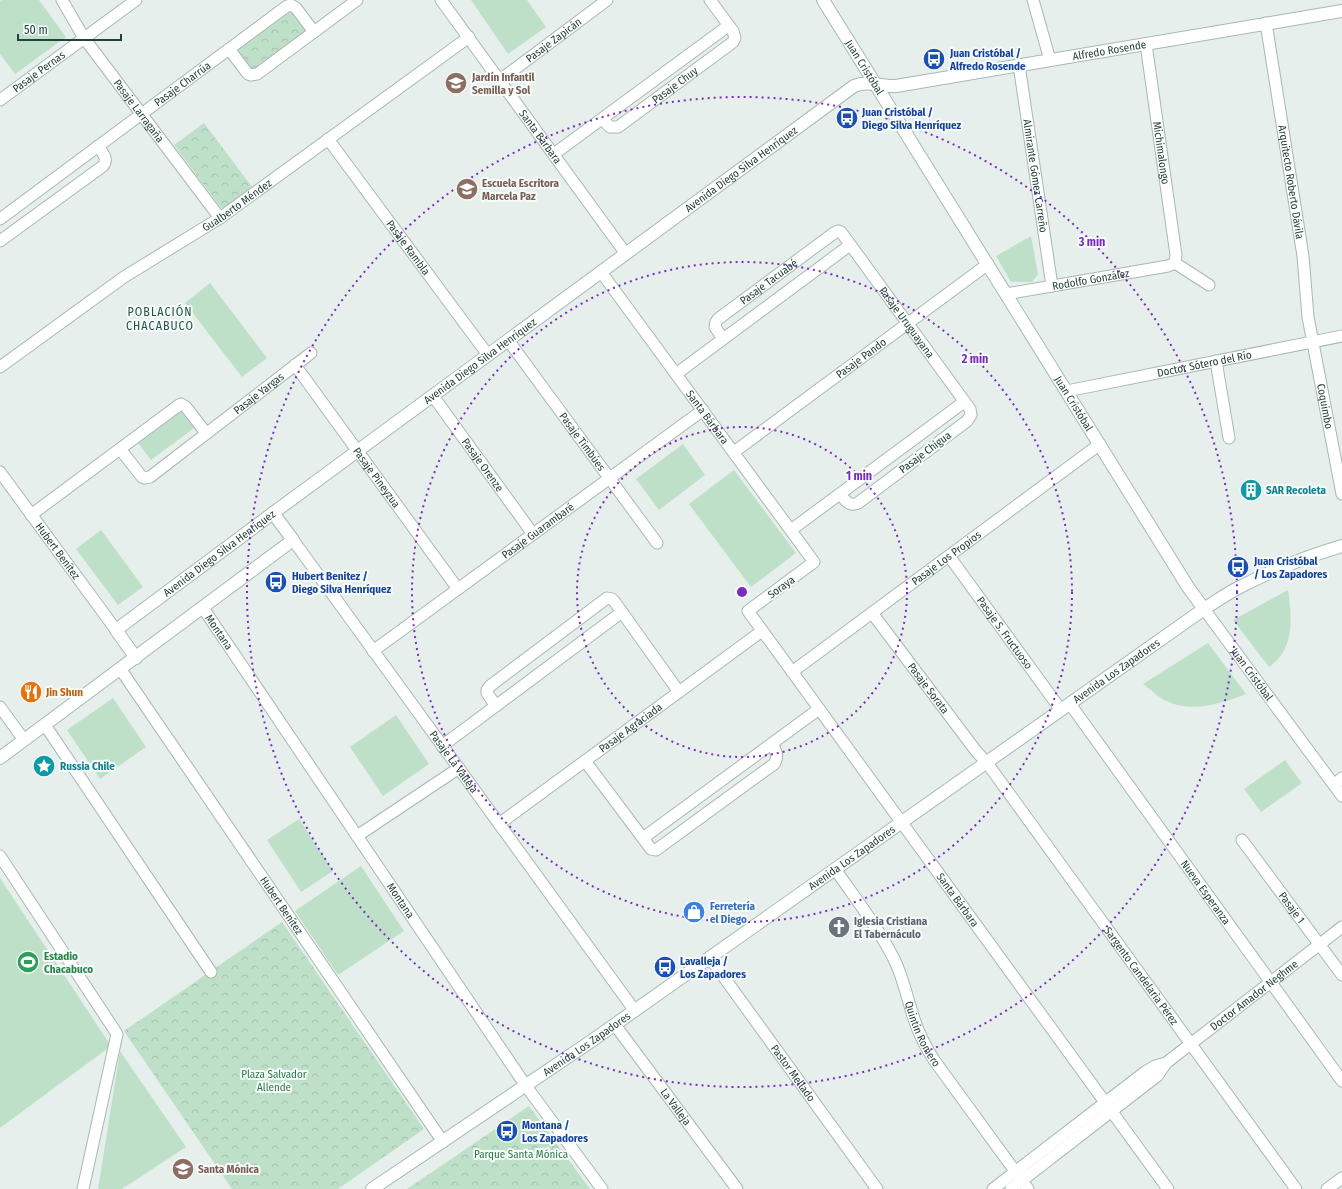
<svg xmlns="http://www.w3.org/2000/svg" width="1342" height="1189" viewBox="0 0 1342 1189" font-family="'Fira Sans Condensed',sans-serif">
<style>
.grass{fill:#bfe0c8}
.park{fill:url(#park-crowns)}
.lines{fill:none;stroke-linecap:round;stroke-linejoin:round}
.minor-casing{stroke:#a8b8b2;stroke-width:13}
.tertiary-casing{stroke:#a8b8b2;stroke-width:14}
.secondary-casing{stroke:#a4bbb3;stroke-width:14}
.minor{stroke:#fff;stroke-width:11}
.tertiary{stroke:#fff;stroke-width:12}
.secondary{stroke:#fff;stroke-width:12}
.ring{fill:none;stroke:#7b2cbf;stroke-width:2;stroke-dasharray:2 4}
.labels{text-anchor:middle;stroke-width:4;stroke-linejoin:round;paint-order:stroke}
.street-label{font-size:11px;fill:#24423a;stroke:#f7fbf9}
.transit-label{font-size:11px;font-weight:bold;fill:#164399;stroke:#f7fbf9;text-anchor:start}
.education-label{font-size:11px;font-weight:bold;fill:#785e54;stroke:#f7fbf9;text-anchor:start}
.culture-label{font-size:11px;font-weight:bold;fill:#0d838f;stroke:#f7fbf9;text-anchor:start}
.food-label{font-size:11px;font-weight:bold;fill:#c56008;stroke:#f7fbf9;text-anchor:start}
.shop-label{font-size:11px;font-weight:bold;fill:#366cbe;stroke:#f7fbf9;text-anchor:start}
.worship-label{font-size:11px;font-weight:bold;fill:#5b616d;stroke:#f7fbf9;text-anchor:start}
.leisure-label{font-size:11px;font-weight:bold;fill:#27864d;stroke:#f7fbf9;text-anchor:start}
.park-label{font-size:11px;fill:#2d7a4b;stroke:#f7fbf9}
.neighbourhood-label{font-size:12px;letter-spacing:1px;fill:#1f5548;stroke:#f7fbf9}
.centre{fill:#7b2cbf;stroke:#f7fbf9;stroke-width:2}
.ring-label{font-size:12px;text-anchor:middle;font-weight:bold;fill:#7b2cbf;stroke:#f7fbf9;stroke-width:4;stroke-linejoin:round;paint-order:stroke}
</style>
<defs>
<pattern id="park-crowns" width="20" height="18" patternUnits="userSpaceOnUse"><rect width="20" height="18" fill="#bfe0c8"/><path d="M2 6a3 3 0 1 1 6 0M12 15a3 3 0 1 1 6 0" fill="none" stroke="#a4c1ad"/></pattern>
</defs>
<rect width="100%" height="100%" fill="#e6efeb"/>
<path class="grass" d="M2,0H39L66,37L15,74L0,54V1Z
M471,0H527L546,27L508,54Z
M1031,236L1038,274L1032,282H1011L996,256Z
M210,283L267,358L242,377L185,303Z
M181,411L194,428L151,460L138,443Z
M683,444L705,475L659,510L636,479Z
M734,470L796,553L751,587L689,504Z
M101,530L143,587L118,605L76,549Z
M1288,590C1292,617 1295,650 1269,667L1233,620Z
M1208,643L1246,694C1221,704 1191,713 1166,701C1158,697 1150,689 1143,684Z
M113,698L146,747L100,779L67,730Z
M396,715L429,764L383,796L350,747Z
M1285,760L1302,783L1261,812L1244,789Z
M299,819L333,871L301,892L267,840Z
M361,866L404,931L338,975L295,911Z
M0,878L111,1046L0,1128Z
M120,1051L186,1147L122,1189H98Z"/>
<path class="park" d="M289,10L306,31L257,70L250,69L238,54L239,47Z
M204,123L252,187L222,209L174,145Z
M282,922L424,1129L338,1189H232L124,1031Z
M529,1106L590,1189H407Z"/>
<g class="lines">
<g class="minor-casing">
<g id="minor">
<path id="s1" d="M62,0L84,38L220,218"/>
<path id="s2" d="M441,0L626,254"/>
<path d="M1033,0L1050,60"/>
<path id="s3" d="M1266,23L1303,256L1308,317L1342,494"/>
<path id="s4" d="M1146,44L1176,255L1175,263"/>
<path d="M229,49L248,74L251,75L257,74L357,0"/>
<path id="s5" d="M1019,65L1052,286"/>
<path id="s6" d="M500,80L607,0"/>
<path id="s7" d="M0,100L136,0"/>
<path id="s8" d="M602,119L610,127H618L733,42L735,38L733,31L710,0"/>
<path id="s9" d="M328,139L488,355"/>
<path d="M554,154L728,26"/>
<path id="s10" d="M0,219L287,6L291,5L296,8L314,32"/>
<path d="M0,241L103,166C109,158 102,153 98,146"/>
<path d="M1175,263L1209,285"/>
<path id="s11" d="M601,272L814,562L748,611L1168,1189"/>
<path id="s12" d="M1006,294L1168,266L1175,263"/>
<path id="s13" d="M723,339L715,327L716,322L718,319L834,233L838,231L841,232L970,409L971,415L967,421L858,503C849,507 845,500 840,494"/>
<path id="s14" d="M508,340L657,543"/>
<path d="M1216,361L1229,438"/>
<path id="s15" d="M295,365L458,589"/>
<path id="s16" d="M0,367L124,277L220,218L469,37"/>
<path d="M676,374L850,245"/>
<path id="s17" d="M1067,391L1342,336"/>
<path id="s18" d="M433,396L533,534"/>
<path id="s19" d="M120,449L142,477L145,478L150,477L311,353"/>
<path id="s20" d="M734,452L988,264"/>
<path id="s21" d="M0,472L116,630"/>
<path d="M31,515L179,405L181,404L186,407L206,433"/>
<path d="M791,530L964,402"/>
<path id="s22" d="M293,540L635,1011"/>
<path id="s23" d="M949,556L1061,710"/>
<path id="s24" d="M203,608L526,1086L602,1189"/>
<path id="s25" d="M1204,609L1342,796"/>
<path id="s26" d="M872,613L976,751L987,763L1296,1189"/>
<path id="s27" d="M373,651L703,410"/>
<path id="s28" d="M121,670L443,1142"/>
<path id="s29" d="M792,672L1100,444"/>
<path id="s30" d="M1070,704L1342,1081"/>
<path d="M496,706L487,693V690L490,686L607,598L612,599L614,601L679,692"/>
<path d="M0,707L24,740"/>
<path d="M45,725L211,972"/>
<path d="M442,746L622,612"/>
<path d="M585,761L651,849L656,850L774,764C779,757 776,750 772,744"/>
<path d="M1334,785L1342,778"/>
<path id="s31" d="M499,824L762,631"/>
<path d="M357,836L459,768"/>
<path d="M643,838L819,709"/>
<path id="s32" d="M1242,840L1342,975"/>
<path d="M0,856L117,1034L83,1189"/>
<path id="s33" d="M835,869C855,898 878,927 894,959C903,977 907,997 913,1016C918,1032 925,1046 934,1060L1028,1189"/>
<path id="s34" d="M710,958L877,1189"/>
<path id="s35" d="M615,1025L737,1189"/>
<path id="s36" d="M993,1189L1145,1072L1155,1066L1166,1063L1342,927"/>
<path d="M1011,1189L1157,1076L1166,1063"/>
<path d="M1327,1189L1342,1178"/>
</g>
</g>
<g class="tertiary-casing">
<g id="tertiary">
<path id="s37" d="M823,0L1188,587L1204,609"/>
<path id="s38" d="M136,658L116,630L273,513L854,86C868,80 881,87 896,86L1342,11"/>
<path d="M0,758L293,540L273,513"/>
</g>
</g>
<g class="secondary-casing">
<g id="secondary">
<path id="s39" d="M372,1189L590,1042L1204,609C1215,602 1225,595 1236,589C1270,571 1305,557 1342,546"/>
</g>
</g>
<use href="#minor" class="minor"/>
<use href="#tertiary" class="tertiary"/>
<use href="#secondary" class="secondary"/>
</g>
<g class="ring">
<circle cx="742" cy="592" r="165"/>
<circle cx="742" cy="592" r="330"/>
<circle cx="742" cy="592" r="495"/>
</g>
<defs>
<g id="bus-disc" transform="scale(1.15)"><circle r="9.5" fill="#1a4fb4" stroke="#f7fbf9"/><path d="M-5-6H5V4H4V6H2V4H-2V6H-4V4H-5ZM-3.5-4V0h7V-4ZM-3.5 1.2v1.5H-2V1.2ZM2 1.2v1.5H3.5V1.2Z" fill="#fff"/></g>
<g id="school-disc" transform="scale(1.15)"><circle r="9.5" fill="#8d6e63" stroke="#f7fbf9"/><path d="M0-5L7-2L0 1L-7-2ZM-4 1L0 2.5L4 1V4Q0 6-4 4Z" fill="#fff"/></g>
<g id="building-disc" transform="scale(1.15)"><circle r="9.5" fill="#0f9aa8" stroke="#f7fbf9"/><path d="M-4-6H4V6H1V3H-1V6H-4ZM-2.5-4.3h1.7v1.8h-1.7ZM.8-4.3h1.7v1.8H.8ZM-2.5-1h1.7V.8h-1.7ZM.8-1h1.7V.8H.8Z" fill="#fff"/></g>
<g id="restaurant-disc" transform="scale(1.15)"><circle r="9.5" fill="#e8710a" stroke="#f7fbf9"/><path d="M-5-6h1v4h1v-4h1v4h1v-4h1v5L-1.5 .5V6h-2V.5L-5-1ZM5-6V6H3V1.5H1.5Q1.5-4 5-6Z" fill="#fff"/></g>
<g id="sight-disc" transform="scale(1.15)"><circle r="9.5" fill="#0f9aa8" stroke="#f7fbf9"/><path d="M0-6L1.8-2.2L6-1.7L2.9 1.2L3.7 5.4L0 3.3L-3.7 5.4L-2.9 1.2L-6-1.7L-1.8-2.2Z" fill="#fff"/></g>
<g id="shop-disc" transform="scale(1.15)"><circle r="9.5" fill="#3f7fe0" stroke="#f7fbf9"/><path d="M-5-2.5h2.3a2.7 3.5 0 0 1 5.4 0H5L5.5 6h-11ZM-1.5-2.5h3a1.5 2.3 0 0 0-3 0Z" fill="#fff"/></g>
<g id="church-disc" transform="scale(1.15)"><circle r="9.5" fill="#6b7280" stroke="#f7fbf9"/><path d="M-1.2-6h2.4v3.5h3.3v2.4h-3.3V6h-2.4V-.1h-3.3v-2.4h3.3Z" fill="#fff"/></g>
<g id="stadium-disc" transform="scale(1.15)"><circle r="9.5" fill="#2e9e5b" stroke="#f7fbf9"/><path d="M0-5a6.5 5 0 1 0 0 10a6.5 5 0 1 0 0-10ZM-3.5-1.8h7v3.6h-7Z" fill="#fff"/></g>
</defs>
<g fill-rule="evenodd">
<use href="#bus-disc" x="934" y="59"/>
<use href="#school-disc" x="456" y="83"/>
<use href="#bus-disc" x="847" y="118"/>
<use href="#school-disc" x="467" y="189"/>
<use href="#building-disc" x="1251" y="490"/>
<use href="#bus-disc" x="1238" y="567"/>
<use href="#bus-disc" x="276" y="582"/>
<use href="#restaurant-disc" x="31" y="692"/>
<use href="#sight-disc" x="44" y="766"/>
<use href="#shop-disc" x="694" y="912"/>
<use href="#church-disc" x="839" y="927"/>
<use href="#stadium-disc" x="28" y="962"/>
<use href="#bus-disc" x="665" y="967"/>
<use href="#bus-disc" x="507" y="1131"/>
<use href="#school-disc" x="183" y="1169"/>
</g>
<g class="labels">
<g class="street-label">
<text dy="4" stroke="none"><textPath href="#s6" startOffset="67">Pasaje Zapicán</textPath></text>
<text dy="4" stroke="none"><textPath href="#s38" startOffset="1210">Alfredo Rosende</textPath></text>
<text dy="4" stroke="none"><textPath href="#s37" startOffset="79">Juan Cristóbal</textPath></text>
<text dy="4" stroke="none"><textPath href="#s7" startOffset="48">Pasaje Pernas</textPath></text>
<text dy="4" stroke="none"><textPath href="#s10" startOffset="227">Pasaje Charrúa</textPath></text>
<text dy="4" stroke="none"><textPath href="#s8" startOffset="90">Pasaje Chuy</textPath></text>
<text dy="4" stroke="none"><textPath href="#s1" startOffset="135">Pasaje Larragaña</textPath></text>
<text dy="4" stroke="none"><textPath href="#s2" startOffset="169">Santa Bárbara</textPath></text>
<text dy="4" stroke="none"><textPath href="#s4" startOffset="110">Michimalongo</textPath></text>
<text dy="4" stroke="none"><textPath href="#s38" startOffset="811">Avenida Diego Silva Henríquez</textPath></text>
<text dy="4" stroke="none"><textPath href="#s5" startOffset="112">Almirante Gómez Carreño</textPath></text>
<text dy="4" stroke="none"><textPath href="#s3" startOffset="161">Arquitecto Roberto Dávila</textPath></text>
<text dy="4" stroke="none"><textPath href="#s16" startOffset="287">Gualberto Méndez</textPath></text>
<text dy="4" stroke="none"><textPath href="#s9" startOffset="135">Pasaje Rambla</textPath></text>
<text dy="4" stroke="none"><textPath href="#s12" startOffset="86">Rodolfo González</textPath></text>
<text dy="4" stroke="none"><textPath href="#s13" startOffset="86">Pasaje Tacuabé</textPath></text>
<text dy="4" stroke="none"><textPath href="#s13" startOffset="287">Pasaje Uruguayana</textPath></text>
<text dy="4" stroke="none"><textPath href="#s20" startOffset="158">Pasaje Pando</textPath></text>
<text dy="4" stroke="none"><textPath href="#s38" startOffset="487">Avenida Diego Silva Henríquez</textPath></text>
<text dy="4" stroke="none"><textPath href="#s17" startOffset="140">Doctor Sótero del Río</textPath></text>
<text dy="4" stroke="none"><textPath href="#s19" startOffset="181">Pasaje Yargas</textPath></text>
<text dy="4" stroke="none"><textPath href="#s37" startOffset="475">Juan Cristóbal</textPath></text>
<text dy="4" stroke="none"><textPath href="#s3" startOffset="388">Coquimbo</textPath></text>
<text dy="4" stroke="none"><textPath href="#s11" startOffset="180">Santa Bárbara</textPath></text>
<text dy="4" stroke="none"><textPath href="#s14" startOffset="126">Pasaje Timbúes</textPath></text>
<text transform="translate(925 452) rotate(-37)" y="4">Pasaje Chigua</text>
<text dy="4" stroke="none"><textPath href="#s18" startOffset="85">Pasaje Orenze</textPath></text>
<text dy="4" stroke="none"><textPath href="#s15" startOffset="139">Pasaje Pineyzua</textPath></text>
<text dy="4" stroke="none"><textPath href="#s27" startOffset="204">Pasaje Guarambaré</textPath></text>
<text dy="4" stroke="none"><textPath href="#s21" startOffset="98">Hubert Benítez</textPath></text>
<text dy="4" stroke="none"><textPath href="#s38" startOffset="163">Avenida Diego Silva Henríquez</textPath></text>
<text dy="4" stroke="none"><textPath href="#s29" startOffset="192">Pasaje Los Propios</textPath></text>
<text transform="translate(781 587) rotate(-36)" y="4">Soraya</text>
<text dy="4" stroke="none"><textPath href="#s24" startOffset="29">Montana</textPath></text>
<text dy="4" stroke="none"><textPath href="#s23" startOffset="95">Pasaje S. Fructuoso</textPath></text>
<text dy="4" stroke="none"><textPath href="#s39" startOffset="907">Avenida Los Zapadores</textPath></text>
<text dy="4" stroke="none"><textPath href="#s25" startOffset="81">Juan Cristóbal</textPath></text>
<text dy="4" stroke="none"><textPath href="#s26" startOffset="94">Pasaje Sorata</textPath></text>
<text dy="4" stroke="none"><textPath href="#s31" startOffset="163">Pasaje Agraciada</textPath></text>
<text dy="4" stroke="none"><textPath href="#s22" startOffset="274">Pasaje La Valleja</textPath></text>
<text dy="4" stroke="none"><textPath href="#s39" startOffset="583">Avenida Los Zapadores</textPath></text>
<text dy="4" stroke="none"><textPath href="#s30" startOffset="232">Nueva Esperanza</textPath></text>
<text dy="4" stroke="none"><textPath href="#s24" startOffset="353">Montana</textPath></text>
<text dy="4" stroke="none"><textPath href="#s11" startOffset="799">Santa Bárbara</textPath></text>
<text dy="4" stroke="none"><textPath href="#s28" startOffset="285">Hubert Benítez</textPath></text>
<text dy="4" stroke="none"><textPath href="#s32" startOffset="84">Pasaje 1</textPath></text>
<text dy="4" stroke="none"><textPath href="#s26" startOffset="452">Sargento Candelaria Pérez</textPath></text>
<text dy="4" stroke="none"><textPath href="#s36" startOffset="326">Doctor Amador Neghme</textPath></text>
<text dy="4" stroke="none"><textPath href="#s33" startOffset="188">Quintín Romero</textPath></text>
<text dy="4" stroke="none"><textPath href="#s39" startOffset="259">Avenida Los Zapadores</textPath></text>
<text dy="4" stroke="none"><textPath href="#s34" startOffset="142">Pastor Mellado</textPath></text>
<text dy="4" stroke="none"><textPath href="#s35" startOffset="102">La Valleja</textPath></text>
</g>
<g class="transit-label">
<text x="950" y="57">Juan Cristóbal /<tspan x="950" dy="13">Alfredo Rosende</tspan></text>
<text x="862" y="116">Juan Cristóbal /<tspan x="862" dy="13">Diego Silva Henríquez</tspan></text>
<text x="1254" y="565">Juan Cristóbal<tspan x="1254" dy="13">/ Los Zapadores</tspan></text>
<text x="292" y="580">Hubert Benitez /<tspan x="292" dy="13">Diego Silva Henríquez</tspan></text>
<text x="680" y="965">Lavalleja /<tspan x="680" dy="13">Los Zapadores</tspan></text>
<text x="522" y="1129">Montana /<tspan x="522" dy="13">Los Zapadores</tspan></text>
</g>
<g class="education-label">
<text x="472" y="81">Jardín Infantil<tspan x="472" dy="13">Semilla y Sol</tspan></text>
<text x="482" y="187">Escuela Escritora<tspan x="482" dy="13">Marcela Paz</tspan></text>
<text x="198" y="1173">Santa Mónica</text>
</g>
<g class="culture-label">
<text x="1266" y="494">SAR Recoleta</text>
<text x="60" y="770">Russia Chile</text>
</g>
<g class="food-label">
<text x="46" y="696">Jin Shun</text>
</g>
<g class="shop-label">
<text x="710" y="910">Ferretería<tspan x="710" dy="13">el Diego</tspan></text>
</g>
<g class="worship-label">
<text x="854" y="925">Iglesia Cristiana<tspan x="854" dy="13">El Tabernáculo</tspan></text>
</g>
<g class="leisure-label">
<text x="44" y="960">Estadio<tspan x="44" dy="13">Chacabuco</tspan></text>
</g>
<g class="park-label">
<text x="274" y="1078">Plaza Salvador<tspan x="274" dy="13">Allende</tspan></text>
<text x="521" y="1158">Parque Santa Mónica</text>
</g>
<g class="neighbourhood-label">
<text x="160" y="316">POBLACIÓN<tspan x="160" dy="14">CHACABUCO</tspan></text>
</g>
</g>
<circle cx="742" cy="592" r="6" class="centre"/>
<g class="ring-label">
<text x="1092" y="246">3 min</text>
<text x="975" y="363">2 min</text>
<text x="859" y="480">1 min</text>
</g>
<path d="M18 34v6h103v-6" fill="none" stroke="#24423a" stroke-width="2"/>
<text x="24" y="34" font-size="12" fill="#24423a" stroke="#f7fbf9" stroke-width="3" paint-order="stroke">50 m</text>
</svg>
